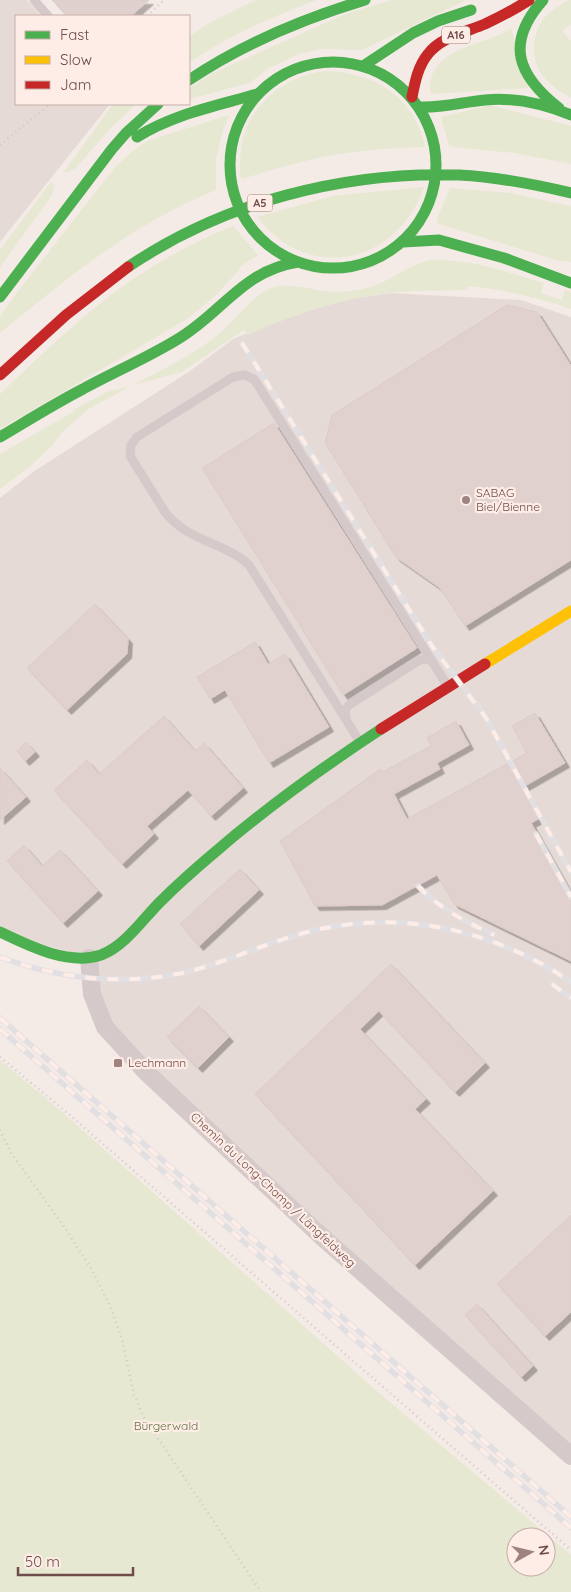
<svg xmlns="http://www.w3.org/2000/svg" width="571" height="1592" viewBox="0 0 571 1592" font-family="Quicksand,sans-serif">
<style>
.industrial{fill:#e6dad7}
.green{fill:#e6e8d2;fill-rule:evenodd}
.building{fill:#e0d1cf;stroke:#dcccc9;filter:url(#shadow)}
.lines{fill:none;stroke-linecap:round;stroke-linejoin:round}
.path{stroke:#d3c8c6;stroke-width:2.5;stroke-dasharray:1 4;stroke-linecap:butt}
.lane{stroke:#d5cac9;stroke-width:9}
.street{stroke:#d5cac9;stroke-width:18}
.fast{stroke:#4caf50;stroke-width:11}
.slow{stroke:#ffc107;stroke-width:11}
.jam{stroke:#c62828;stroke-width:11}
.rail-casing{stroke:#e2dfe3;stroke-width:5.5}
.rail{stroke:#feede6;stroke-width:4;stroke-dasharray:11;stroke-linecap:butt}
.poi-dot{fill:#9e8381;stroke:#feede6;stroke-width:2}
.labels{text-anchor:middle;stroke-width:4.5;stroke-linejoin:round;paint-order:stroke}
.shield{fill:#feede6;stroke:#9a7c79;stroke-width:1}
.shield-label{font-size:11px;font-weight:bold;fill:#6f4c4a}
.poi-label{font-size:12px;fill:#6f4c4a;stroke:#feede6;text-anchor:start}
.street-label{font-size:12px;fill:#6f4c4a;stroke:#feede6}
.park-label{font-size:12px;fill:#607442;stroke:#feede6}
</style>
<defs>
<filter id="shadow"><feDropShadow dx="4.5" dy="4.5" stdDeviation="0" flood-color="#0004"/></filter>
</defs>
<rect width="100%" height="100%" fill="#f4eae6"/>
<path class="industrial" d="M0,0H27L41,16H16V104H110L0,242Z
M391,293L521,300L571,317V1456L105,1027L89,958L0,932V498L33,472L190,371L233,339L320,303Z"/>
<path class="green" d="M256,0H316C272,17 227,36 189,63V37L207,24Z
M392,0H466L362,50L321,49L299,54L267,69L250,83L189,99V89L211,74L348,13Z
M568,0H571V24L562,31L571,41V98C548,85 533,72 534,44C535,34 539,24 546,16C552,10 561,5 568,0Z
M511,28L528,88L431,94C429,89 430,84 431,79C439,46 487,45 511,28Z
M323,71C372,71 415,96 425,147C385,148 344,151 305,161C284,166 262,173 241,179C239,168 240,156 242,144C250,104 284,77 323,71Z
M113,104H136L110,129L75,169L63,173Z
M490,105L571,126V164L515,153L452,147L449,146L441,117Z
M229,115L223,130L216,159V190C132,224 70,276 0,333V317L12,299L116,166L132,152L147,141Z
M51,182L55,185L52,195L0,267V250Z
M424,187C397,264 309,284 257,217L333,196Z
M450,188L510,193L571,206V262L556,260L439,224L437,219Z
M233,226L258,255L240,267L238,271L215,296L187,319L0,429V394C31,365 62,334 96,307C137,273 184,246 233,226Z
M432,260C474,259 505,272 544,283L541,293L562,300L565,290L571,292V309C536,297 505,290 468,286L467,290C444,291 421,290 398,292C346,297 296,313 248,335L244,330L182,372L133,385C161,370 190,357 215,337C233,323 249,299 269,289C290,279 317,294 340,292C354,291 368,289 381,283C399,275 412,263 432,260Z
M129,387L90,408L62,432L52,446L28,468L0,489V454L73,412V410L109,391Z
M0,1060L61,1111L378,1392L571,1555V1592H0ZM516,1537H546V1567H516Z"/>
<path class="building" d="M52,0H149L131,16H67Z
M507,305L537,312L571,366V560L465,626L440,588L396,557L325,443L332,415Z
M274,423L417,648L343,695L202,468Z
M95,604L128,639L127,654L67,710L27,668Z
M255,642L268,664L285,654L329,727L269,763L225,690L210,699L197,677Z
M535,713L565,763L523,787L540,818L531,823L571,894V961L454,904L437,875L382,905L315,906L280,841L380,769L382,772L431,746L427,738L456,721L469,745L437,763L440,769L394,794L407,819L527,753L512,726Z
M164,716L195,751L204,743L243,788L211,816L188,790L147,826L154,834L122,864L54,790L87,760L99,774Z
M26,742L35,752L25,761L17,751Z
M0,768L26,797L0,820Z
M24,845L42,866L60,850L98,891L63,923L7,861Z
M240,869L259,890L199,946L180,924Z
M391,964L485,1063L455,1092L379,1011L360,1029L426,1099L415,1109L493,1191L415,1265L255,1094Z
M199,1006L229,1037L198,1068L167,1037Z
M571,1215V1312L545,1336L497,1284Z
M477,1304L533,1366L521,1377L465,1315Z"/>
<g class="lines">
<path class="path" d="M147,16L164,0
M0,145L50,104
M0,1057L65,1111L571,1550
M0,1130L11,1153L65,1228L92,1270L111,1308L122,1339L134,1395L143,1416L261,1592"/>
<path class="lane" d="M34,0L48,16
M346,717L345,710L349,705L420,660L427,659L433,662
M360,742L249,565C225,542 188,542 165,512L130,456L131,445L137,437L233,377L244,375L254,379L447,685"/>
<path class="street" d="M89,958L92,994L105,1027L146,1072L321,1236L571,1456"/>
<path class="fast" d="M543,0C505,43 517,75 559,108
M230 165a103 103 0 1 1 206 0a103 103 0 1 1-206 0Z
M363,66L413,33L438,21L471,10
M189,80C244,43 302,19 365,0
M420,107C442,108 463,102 485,100C514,97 544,104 571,115
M137,137C174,114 216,106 257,94
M403,242L439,240L504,258L571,283
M128,267C224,202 344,171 459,175C497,177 534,184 571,193
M0,297L112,149L126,133L158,104
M0,437C27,421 54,404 83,389C114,372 147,358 178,339C223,312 242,271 298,262
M0,932C29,946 69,966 101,955C125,946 143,919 160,902C177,885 195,869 214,853C266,808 323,767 381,729"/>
<path class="slow" d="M485,664L571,611"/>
<path class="jam" d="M412,97C415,82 418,66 428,54C441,37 466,32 485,24C500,17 515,9 529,0
M0,375L66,315L128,267
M381,729L485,664"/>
<g class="rail-casing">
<path id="rail" d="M242,343L432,646L486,718L571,872
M536,834L571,897
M418,886C440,909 466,922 494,935
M0,957C67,982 143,988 211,965C250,952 287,935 326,928C412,911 499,933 571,982
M552,984L571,998
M0,1018L571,1517
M0,1029L571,1528"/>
</g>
<use href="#rail" class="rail"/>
</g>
<g class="poi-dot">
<circle cx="466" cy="500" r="5"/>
<rect x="113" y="1058" width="10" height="10" rx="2.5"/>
</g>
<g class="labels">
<g class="shield">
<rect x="442" y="26.5" width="28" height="17" rx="4"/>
<rect x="247.5" y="194.5" width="25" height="17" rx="4"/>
</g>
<g class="shield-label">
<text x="456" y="39">A16</text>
<text x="260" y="207">A5</text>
</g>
<g class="poi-label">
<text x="476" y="497">SABAG<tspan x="476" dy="14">Biel/Bienne</tspan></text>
<text x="128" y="1067">Lechmann</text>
</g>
<g class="street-label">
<text transform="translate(273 1190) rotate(43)" y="4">Chemin du Long-Champ / Längfeldweg</text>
</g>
<g class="park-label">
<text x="166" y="1430">Bürgerwald</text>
</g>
</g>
<rect x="15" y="15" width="175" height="90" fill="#feede6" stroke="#c5ada8"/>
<rect x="25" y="31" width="25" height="8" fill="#4caf50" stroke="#c5ada8"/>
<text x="60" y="40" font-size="15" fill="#6f4c4a">Fast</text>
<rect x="25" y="56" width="25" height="8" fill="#ffc107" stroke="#c5ada8"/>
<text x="60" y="65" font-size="15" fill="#6f4c4a">Slow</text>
<rect x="25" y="81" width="25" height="8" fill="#c62828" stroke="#c5ada8"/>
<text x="60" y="90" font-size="15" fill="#6f4c4a">Jam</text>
<g transform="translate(531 1552) rotate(82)"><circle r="24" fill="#feede6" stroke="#c5ada8"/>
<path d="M0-4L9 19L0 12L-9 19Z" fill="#9e8381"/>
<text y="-8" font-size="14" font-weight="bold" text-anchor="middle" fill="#6f4c4a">N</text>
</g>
<path d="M18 1567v8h115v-8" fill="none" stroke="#6f4c4a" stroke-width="2.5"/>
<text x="25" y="1567" font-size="15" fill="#6f4c4a" stroke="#feede6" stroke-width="4" paint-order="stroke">50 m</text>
</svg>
